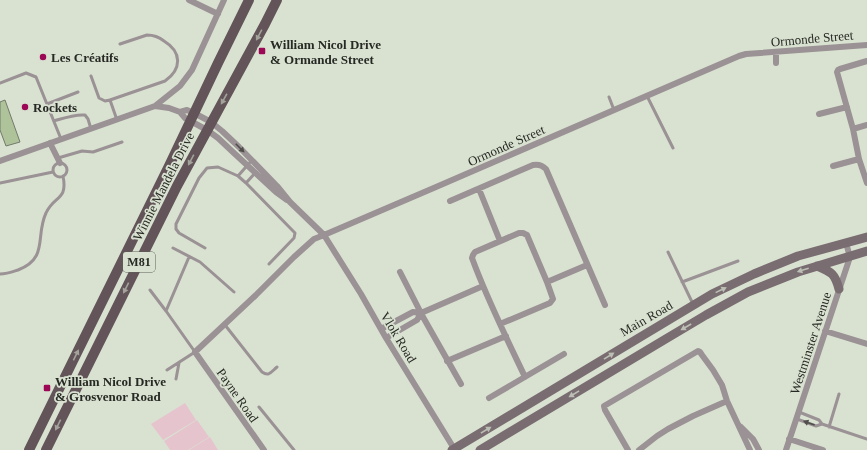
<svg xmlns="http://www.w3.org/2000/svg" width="867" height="450" viewBox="0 0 867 450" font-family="'Times New Roman',serif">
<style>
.green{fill:#e6c4ce}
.building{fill:#afc39a;stroke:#737a6c}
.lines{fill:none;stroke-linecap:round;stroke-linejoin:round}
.service{stroke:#9a9294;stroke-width:3}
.minor{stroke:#9a9294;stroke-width:6}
.secondary{stroke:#796d71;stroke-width:9}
.primary{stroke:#625458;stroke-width:10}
.oneway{fill:#a3a29b}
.oneway2{fill:#4f4e4b}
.oneway3{fill:#bcbfb4}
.poi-dot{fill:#9c0855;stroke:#d9e2d1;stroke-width:1.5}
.labels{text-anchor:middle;stroke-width:3.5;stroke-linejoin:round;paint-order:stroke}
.shield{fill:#d9e2d1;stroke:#5c6158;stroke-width:1}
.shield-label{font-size:12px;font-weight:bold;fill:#272a24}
.street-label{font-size:13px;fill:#272a24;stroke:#d9e2d1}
.poi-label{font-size:13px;font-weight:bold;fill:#272a24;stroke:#d9e2d1;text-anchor:start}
</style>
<rect width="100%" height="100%" fill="#d9e2d1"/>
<path class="green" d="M185,403L196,420L163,440L151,424Z
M197,420L209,437L188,450H170L164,441Z
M210,437L218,450H189Z"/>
<path class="building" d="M5,100L20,142L6,146L0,130V102Z"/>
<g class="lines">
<path class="service" d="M91,76L99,98L105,101L110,100L165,81C182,69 182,52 164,41C159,37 154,35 147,35L120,44
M0,83L26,73L36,77L61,139
M647,96L673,148
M609,97L614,110
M110,100L117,120
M47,104L78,92
M54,121C64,118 74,114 85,115L88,119L91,129
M58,158L82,151L93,152L122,142
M53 170a7 7 0 1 1 14 0a7 7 0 1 1-14 0Z
M238,176L252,160
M0,183L53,172
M246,183L256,172
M173,248L200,262L234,292
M205,248L179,233L176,229V224L199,178L207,168L218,167L238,176L246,183L295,233L294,238L269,264
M668,252L693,304
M0,274C7,274 12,272 18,270C49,258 35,236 46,213C54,195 68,201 63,176
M682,282L738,261
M150,290L166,311L195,352L167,370
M166,311L189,257
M225,325L262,372C269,377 271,372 277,367
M176,379L179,363
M259,407L294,450
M799,412L819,420L822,424L867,439
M797,419L816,426L822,424
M829,427L839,394"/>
<path class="minor" d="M189,0L218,14
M867,61L840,69L838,70L837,72L853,129L859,159L867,183
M776,63V52
M155,106L169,108L180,112L185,118L207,130L218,138L235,154L276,192L287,200
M180,112L187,110L194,113L211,122L222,131L239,147L277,186L290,202L324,235L361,294L386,338L455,450
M819,114L847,107
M853,129L867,125
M50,143L60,163
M0,161L155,106L180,86L192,70L224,0
M833,166L859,159
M479,189L500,241
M450,201L533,165C538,164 542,165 546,169L605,305
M400,272L423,317L461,384
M547,282L587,265
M500,324L550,303L553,299L547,282L527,235L523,233H519L475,252L473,255L472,258C487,299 506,337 525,377
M381,329L413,312L421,313L483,286
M825,331L867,344
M386,338L417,320L421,313
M447,361L506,336
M489,398L564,354
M741,427L753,439L759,450
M789,439L823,450
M264,450L195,352L256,295L294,257L314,239L324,235L436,187L739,56L746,54L867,45
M628,450L605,410L604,406L698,351L700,352L702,355L713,370L722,385L727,401L750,450
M639,450L657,436L668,429L693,416L727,401
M786,450L850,257L846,243"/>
<path class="secondary" d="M817,266C832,272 835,274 839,289
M452,450L712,294L754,274L798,256L867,237
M480,450L664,340L706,315L748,292L798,272L867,251"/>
<path class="primary" d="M29,450L169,166L218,63L249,0
M46,450L177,186L265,24L277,0"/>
</g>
<defs><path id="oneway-solid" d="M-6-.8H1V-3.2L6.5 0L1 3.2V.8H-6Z"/></defs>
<g class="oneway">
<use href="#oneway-solid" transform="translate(259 35) rotate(118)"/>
<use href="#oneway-solid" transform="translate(224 99) rotate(119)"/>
<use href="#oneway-solid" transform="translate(191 160) rotate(118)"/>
<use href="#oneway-solid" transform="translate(126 288) rotate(116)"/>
<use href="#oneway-solid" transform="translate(76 355) rotate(-64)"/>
<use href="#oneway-solid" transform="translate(58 425) rotate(116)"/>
</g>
<g class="oneway2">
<use href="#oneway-solid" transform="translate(240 148) rotate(45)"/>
<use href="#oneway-solid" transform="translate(809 423) rotate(-160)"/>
</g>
<g class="oneway3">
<use href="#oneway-solid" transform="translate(803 270) rotate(162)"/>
<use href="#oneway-solid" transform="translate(721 290) rotate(-26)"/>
<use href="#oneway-solid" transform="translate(686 327) rotate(150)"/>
<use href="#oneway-solid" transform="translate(609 356) rotate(-32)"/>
<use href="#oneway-solid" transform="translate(574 394) rotate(149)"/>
<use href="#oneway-solid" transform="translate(486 430) rotate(-31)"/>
</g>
<g class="poi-dot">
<rect x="258" y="47" width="8" height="8" rx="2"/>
<circle cx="43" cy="57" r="4"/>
<circle cx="25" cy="107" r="4"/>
<rect x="43" y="384" width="8" height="8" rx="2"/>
</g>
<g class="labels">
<rect class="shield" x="123" y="252" width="32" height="20" rx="3"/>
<g class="shield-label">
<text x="139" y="266">M81</text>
</g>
<g class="street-label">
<text transform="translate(812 38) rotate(-5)" y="5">Ormonde Street</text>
<text transform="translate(506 145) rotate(-24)" y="5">Ormonde Street</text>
<text transform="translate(163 186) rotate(-63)" y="5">Winnie Mandela Drive</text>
<text transform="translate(646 318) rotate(-30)" y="5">Main Road</text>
<text transform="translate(399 337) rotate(59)" y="5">Vlok Road</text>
<text transform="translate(810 343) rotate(-72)" y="5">Westminster Avenue</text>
<text transform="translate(238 395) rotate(55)" y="5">Payne Road</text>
</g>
<g class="poi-label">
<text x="270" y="49">William Nicol Drive<tspan x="270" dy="15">&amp; Ormande Street</tspan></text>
<text x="51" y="62">Les Créatifs</text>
<text x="33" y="112">Rockets</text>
<text x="55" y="386">William Nicol Drive<tspan x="55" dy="15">&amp; Grosvenor Road</tspan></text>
</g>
</g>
</svg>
